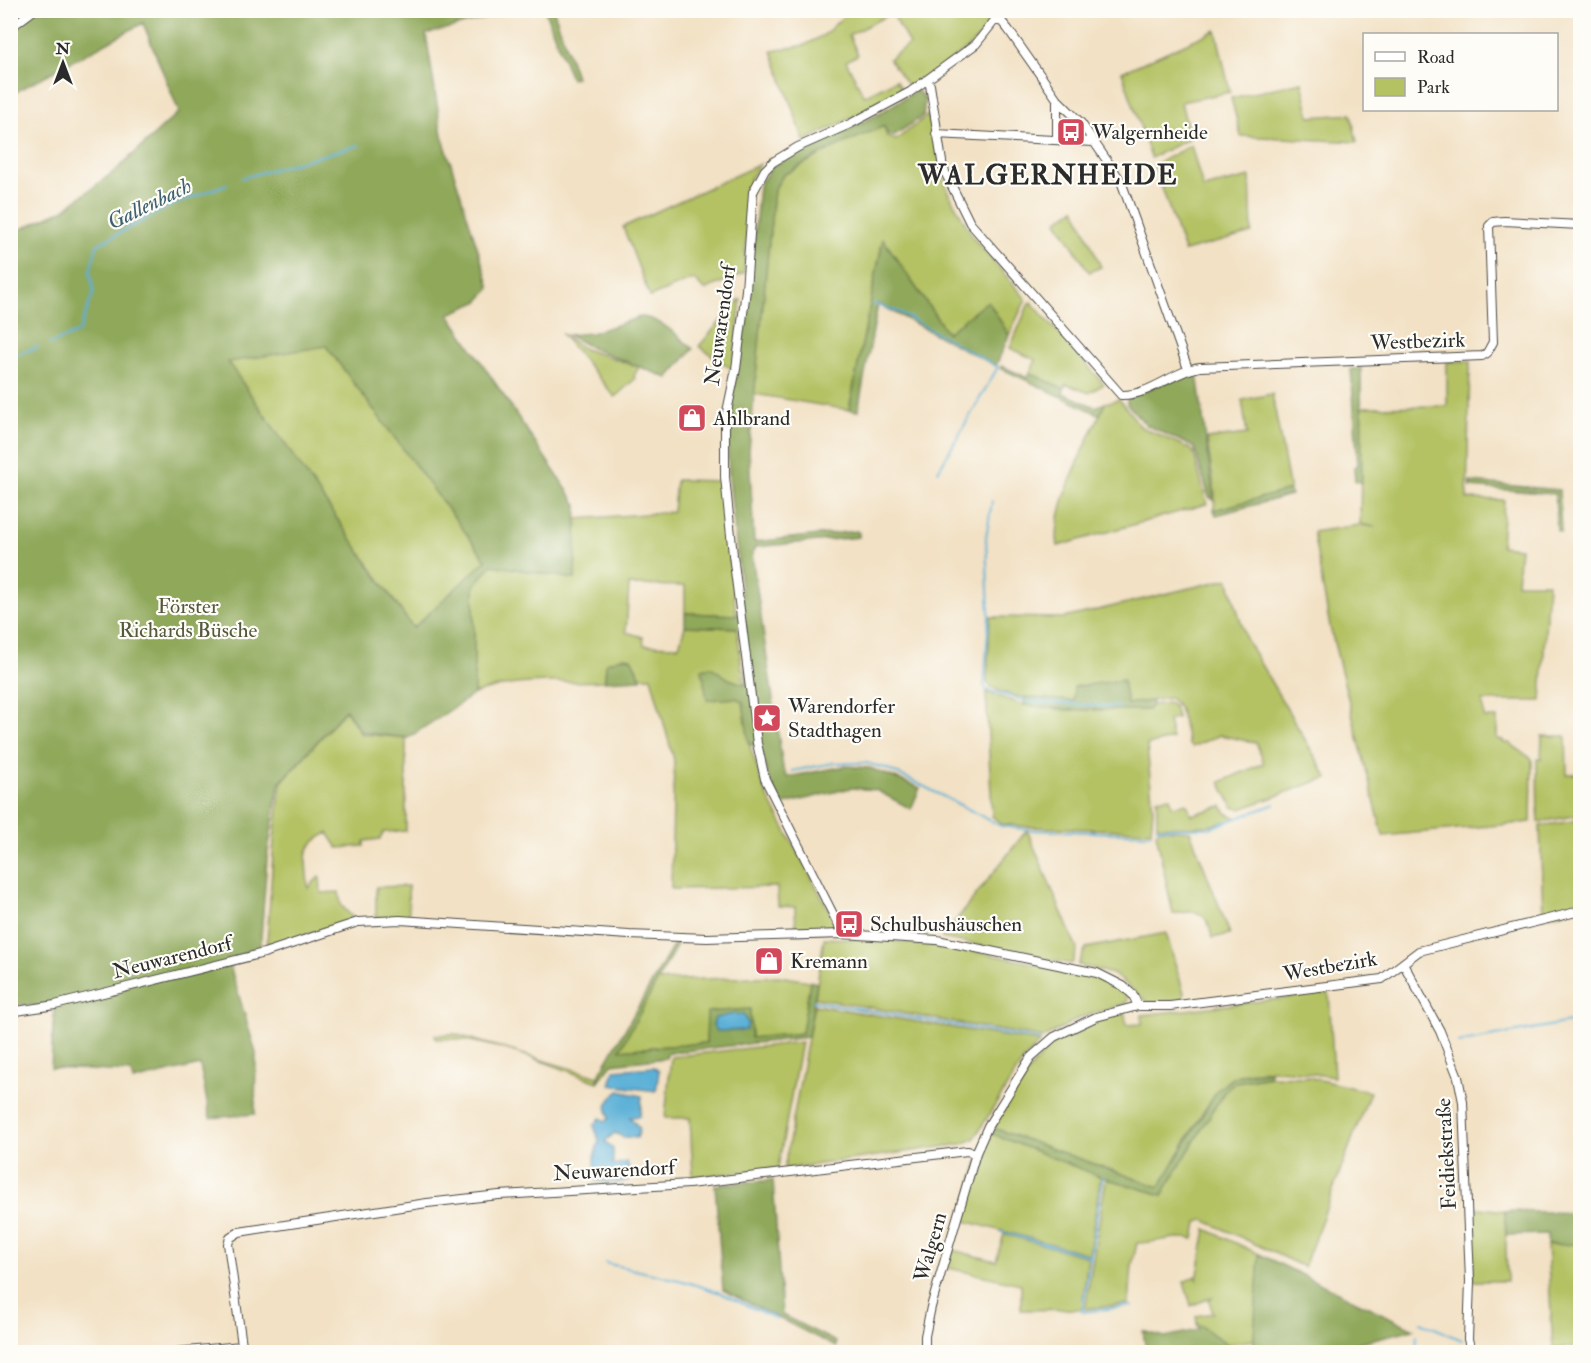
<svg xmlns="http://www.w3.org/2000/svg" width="1591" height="1363" viewBox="0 0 1591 1363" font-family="'IM FELL Double Pica',serif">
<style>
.green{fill:#b4c264;stroke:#707648;stroke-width:1.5}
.forest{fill:#8fa85a;stroke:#5d6a42;stroke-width:1.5;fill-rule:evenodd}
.water{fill:#5bb0d7;stroke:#436e81;stroke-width:1.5}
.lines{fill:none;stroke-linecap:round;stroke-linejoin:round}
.stream{stroke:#5bb0d7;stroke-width:2}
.street-casing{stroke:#494642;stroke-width:10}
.street{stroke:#fff;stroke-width:8}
.labels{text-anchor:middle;stroke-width:4.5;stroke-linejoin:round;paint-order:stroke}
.poi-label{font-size:21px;fill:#2b2b2b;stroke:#fdfcf7;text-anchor:start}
.street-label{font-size:21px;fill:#2b2b2b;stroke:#fdfcf7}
.park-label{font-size:21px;fill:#54583c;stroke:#fdfcf7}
.water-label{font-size:22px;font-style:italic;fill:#3e6070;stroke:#fdfcf7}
.district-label{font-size:27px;font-weight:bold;letter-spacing:1.5px;fill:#2b2b2b;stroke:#fdfcf7}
</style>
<rect width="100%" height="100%" fill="#fdfcf7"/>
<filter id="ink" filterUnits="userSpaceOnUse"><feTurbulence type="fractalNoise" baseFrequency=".0167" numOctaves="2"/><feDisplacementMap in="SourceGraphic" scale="12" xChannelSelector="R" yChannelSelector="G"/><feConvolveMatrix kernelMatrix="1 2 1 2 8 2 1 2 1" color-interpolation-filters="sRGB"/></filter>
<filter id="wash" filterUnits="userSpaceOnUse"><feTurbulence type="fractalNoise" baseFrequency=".008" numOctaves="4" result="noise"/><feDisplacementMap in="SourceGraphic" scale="24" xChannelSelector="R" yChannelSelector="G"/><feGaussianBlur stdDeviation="1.35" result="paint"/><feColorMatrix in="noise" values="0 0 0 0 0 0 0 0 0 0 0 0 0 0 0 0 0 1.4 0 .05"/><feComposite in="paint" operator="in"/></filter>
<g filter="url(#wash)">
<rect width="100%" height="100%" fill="#f2e1c4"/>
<path class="green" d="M849,11H992C986,45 938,68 912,86H908L889,59L909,44L892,13L849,35L858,55L846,61L864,96L896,80L904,93L804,141L772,51L805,45L824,35Z
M1216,30L1230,92L1181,102L1190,138L1151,158L1122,72Z
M1302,82L1310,117L1351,114L1357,142L1241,136L1231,98Z
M928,115L948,192L974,239L1026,299L1009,335L988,301L947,333L883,239L849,410L754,394L774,190L783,175L833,148L884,126L887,137L896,140Z
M1191,145L1203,188L1250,177L1252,233L1184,251L1154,165Z
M760,164L750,179L744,273L704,290L695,280H690L650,297L623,227Z
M1075,208L1101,267L1089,272L1057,221Z
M739,300H741L733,370L699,346Z
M1031,302L1104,384L1089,393L1066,384L1064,389L1030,373L1036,360L1010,348L1029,303Z
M561,333L584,349L639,367L634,376L635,379L615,397Z
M326,346L487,560L413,628L227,361Z
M1470,361L1467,499L1504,500L1501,546L1520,548L1517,583H1548L1541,701H1483L1484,718H1497V739L1503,740V743H1509L1532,759L1531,822L1383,836L1330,627L1313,532L1359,525L1376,527L1360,524L1362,407L1447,406V362Z
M1272,394L1290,490L1214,510L1215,495L1207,439L1247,434L1242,400Z
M1119,399L1141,427L1191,449L1194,454L1207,504L1058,546C1051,506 1089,441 1105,403Z
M676,480L722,481L736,615L685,613V586L629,585L626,632L643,637L644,645L679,646L685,626L737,628L744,685L729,679L711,667L703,669L707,700L736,698L743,702L749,743L765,792L837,925L834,931L796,933L795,907L778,906L777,887L671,889L674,760L651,677H641L631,658L606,663L605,681C563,683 514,678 474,694V586L492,565L575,579L577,519L673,512Z
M1228,579L1246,639L1328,779L1320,780L1241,809L1233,807L1220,782L1264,763L1256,743L1220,735L1192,747L1189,745L1179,707L1170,698L1127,704L1123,680L1074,687V701C1052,700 1002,700 987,683L990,617L1064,618Z
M986,692L1024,705L1068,710H1147L1152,705L1169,703L1174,706L1177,718L1168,720L1172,739L1147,745L1153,810L1151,831L1029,827L1001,824L992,816Z
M346,710L361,734L406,738V831L384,832L380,839L364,841V846L338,848L328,833C298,848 307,858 308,888L320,876L321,893L339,892L341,905L354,919L271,947L267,942L274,840L281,783Z
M1542,736H1566L1567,774H1580V815L1538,822L1537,759H1541Z
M1170,797L1172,806L1187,803L1191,815L1222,806L1226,813L1237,818C1210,829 1186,827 1157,826V799Z
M1580,820V908L1543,917L1540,826Z
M1160,829L1190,831L1230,934L1212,938C1207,910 1198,909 1173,914L1156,833Z
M1027,830L1077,949L1072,964L942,938Z
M408,886L409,919L376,917V887Z
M1166,933L1184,993L1182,1001L1149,1003L1113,974L1078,965L1086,948Z
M824,938L885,940L964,949L1094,976L1109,981L1127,995V1003L1079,1018L1044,1038L815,998Z
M779,976L810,981L802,1033L751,1038L750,1009L708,1012L706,1043L619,1050L656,981Z
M1329,993L1334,1077C1304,1072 1266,1065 1236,1076C1213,1084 1175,1162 1161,1186H1156L993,1128C1028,1070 1050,1024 1125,1013L1126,1025L1142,1024V1015Z
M814,1005L1040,1042L1023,1061L974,1139L962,1144L784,1169Z
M455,1034L599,1077L598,1082C552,1066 484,1035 436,1039L435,1035Z
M801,1042L778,1168L693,1177L690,1118H665L671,1057Z
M1270,1076L1308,1077L1370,1092L1304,1267L1204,1220L1197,1222L1194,1239C1175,1235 1157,1243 1137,1243L1132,1265L1129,1304L1085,1309L1106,1178L1162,1195L1224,1092L1236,1082Z
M990,1133L1101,1177L1089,1254L961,1220L981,1151Z
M1471,1207L1505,1211L1507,1281H1473Z
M1206,1229L1259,1254L1254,1340L1227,1344L1197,1323L1196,1316L1213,1313L1209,1301L1212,1297L1191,1306L1184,1282L1195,1276L1197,1280Z
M1004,1234L1088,1257L1082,1309L1021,1310V1284L948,1268L952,1250L996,1261Z
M1580,1244V1338L1577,1346L1553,1349L1547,1245Z"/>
<path class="forest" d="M11,11H514L426,34L442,135L490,288L478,302L449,314L577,505L575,579L492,565L474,586V694L408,738L361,732L346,709L279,784L267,858L260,951L228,959L256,1053L255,1114L210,1118L200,1065L133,1081L131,1072L51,1068L54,1007L11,1004L10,234L63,210L116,170L179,112L143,23L19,90L11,97ZM326,346L486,560L413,628L228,362Z
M545,11H554L576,77L571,79Z
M917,90L925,99L923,116L893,136L888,135L884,126L833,148L783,175L774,190L749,450L754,542L857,531L859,533V537L755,547L752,555L783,768L787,777L846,766L870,768L920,788L911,809L876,790L851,788L781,805L769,780L761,750L749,743L743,702L736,698L707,700L702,669L711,667L729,679L746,685L745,628L685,626V613L736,615L743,607L729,479L727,426L750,281L759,185L772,166L877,115Z
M883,239L947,333L988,301L1009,335L996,366L878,304L858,411L849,410Z
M640,317C660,317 679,337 693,349L668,378L592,348L568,335L592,333Z
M1002,366L1028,378L1030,373L1064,389L1063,393L1095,407L1105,403L1100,415L1000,368Z
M1361,368L1362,482L1355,481L1354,467L1358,465L1351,369Z
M1193,370L1197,373L1214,500L1209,497L1194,447L1146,425L1127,404V398Z
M1470,482L1559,490L1561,532L1557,531L1555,494L1470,487Z
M1290,490L1291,495L1216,515L1214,510Z
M624,657L631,658L641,679L605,681L606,663Z
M1123,680L1127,704L1152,701V705L1148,710H1068L1024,705L1025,697L1074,701V687Z
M677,939H680L620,1050L706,1043L707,1012L750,1009L751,1038L802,1033L810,981L817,983L808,1037L668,1053L666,1058L612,1064L598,1082L600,1073Z
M1270,1071V1076L1236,1082L1224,1092L1162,1195L1101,1177L990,1133L993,1128L1156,1186H1160L1218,1089L1236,1076Z
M773,1180L782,1315L836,1342V1347L723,1290L715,1185Z
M1505,1211L1580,1213V1244L1547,1245V1234L1506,1235Z
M1259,1254L1414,1329L1322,1352H1253Z
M1197,1323L1227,1344L1230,1352H1146L1143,1331L1165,1337L1198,1330Z"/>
<path class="water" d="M734,1014L743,1015L748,1023L746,1030L717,1031L713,1025L715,1018Z
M654,1067L659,1071L656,1091L610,1085L614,1070Z
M619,1091L642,1096L640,1116L630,1117L640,1129L637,1138L623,1137L615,1133L605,1141L613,1149V1165L627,1162L631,1174L628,1180L617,1183L596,1181L594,1158L599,1140L594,1126L600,1118L606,1121L609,1118C604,1106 609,1099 619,1091Z"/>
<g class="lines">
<path class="stream" d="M242,178L359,145
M874,304L899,312L998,367L938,471
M50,344L79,332L94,291L90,271L97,245L168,207L227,184
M10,357L38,347
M992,501L986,538L989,615L984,686L987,690L1026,701L1120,707
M792,771L834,763H866L885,768L917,783L1001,826L1029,830L1151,834
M1157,828H1210L1275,804
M813,1001L1041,1040
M1458,1043L1580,1020
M1103,1176L1082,1312L1132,1306
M1001,1232L1090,1256
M605,1263L683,1281L718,1292L777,1319
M1421,1322L1462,1340
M1416,1352L1417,1335"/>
</g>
</g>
<g filter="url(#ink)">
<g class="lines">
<g class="street-casing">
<path id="street" d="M995,20L1002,22L1008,29L1057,99L1081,123L1121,181L1188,369
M10,28L34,10
M927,81L930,85L943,168L970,223L1121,395C1150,396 1173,371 1200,367L1482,356L1487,353L1493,342L1489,226L1493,222L1504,221L1580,225
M1057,99V140
M936,134L1094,142
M843,934L765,779L757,743L733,555L725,477V421L736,369L746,290L753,192L765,170L773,162L798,147L850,124L910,92L976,44L995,20L996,10
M1403,963L1440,1031L1458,1077L1463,1102L1470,1281L1468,1339L1470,1347L1477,1352
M10,1012L55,1005L264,953L358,922L400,920L629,935L707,938L843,934L937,940L1097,973L1123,986L1133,995L1138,1006
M175,1352L242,1346
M243,1352L228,1244L230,1238L239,1232L427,1203L499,1195L689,1184L967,1151L976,1153
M925,1352V1336L931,1307L976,1153L988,1126L1031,1057L1054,1037L1096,1017L1138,1006H1170L1382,979L1419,951L1580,911"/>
</g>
<use href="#street" class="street"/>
</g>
</g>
<defs>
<g id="bus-square" transform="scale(1.5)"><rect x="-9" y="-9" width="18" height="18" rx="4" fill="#d1495b" stroke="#fdfcf7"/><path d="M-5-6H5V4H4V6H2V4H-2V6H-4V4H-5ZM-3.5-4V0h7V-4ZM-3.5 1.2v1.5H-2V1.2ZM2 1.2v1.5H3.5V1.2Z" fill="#fff"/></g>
<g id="shop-square" transform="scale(1.5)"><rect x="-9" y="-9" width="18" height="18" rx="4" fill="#d1495b" stroke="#fdfcf7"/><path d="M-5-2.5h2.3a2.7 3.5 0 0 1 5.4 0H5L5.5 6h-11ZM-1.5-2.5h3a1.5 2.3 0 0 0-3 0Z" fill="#fff"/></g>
<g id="sight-square" transform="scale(1.5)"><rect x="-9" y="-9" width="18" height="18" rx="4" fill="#d1495b" stroke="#fdfcf7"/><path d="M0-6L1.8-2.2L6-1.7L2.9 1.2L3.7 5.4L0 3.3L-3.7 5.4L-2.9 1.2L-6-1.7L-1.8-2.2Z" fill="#fff"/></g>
</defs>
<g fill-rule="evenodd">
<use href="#bus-square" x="1071" y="132"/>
<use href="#shop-square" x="692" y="418"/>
<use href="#sight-square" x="767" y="718"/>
<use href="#bus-square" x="849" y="924"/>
<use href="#shop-square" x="769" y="961"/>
</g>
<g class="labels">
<g class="poi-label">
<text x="1092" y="139">Walgernheide</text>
<text x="713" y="425">Ahlbrand</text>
<text x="788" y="713">Warendorfer<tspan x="788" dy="24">Stadthagen</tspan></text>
<text x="870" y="931">Schulbushäuschen</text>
<text x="790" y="968">Kremann</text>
</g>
<g class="street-label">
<text transform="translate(720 325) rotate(-82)" y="7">Neuwarendorf</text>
<text transform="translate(1418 341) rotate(-2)" y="7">Westbezirk</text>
<text transform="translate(172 957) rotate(-14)" y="7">Neuwarendorf</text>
<text transform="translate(1330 966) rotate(-10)" y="7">Westbezirk</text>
<text transform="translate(1446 1154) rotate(-93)" y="7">Feidiekstraße</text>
<text transform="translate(614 1170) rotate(-3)" y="7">Neuwarendorf</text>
<text transform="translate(930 1247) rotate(-74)" y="7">Walgern</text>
</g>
<g class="park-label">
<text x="188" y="613">Förster<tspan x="188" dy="24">Richards Büsche</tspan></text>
</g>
<g class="water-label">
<text transform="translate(149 203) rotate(-26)" y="8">Gallenbach</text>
</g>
<g class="district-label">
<text x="1048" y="184">WALGERNHEIDE</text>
</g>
</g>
<rect width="1591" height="1363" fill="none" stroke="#fdfcf7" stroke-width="36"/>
<rect x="1363" y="33" width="195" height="78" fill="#fdfcf7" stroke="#a9a8a5" stroke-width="1.5"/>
<rect x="1375" y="52" width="30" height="9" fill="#ffffff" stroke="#a9a8a5" stroke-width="1.5"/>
<text x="1417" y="63" font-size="18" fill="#2b2b2b">Road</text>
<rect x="1375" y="78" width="30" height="18" fill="#b4c264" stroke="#a9a8a5" stroke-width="1.5"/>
<text x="1417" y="93" font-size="18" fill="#2b2b2b">Park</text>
<g transform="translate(63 63)" stroke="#fdfcf7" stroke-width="4.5" paint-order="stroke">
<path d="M0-4.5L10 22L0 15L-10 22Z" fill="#2b2b2b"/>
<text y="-9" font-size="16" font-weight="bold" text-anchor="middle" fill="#2b2b2b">N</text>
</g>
</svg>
